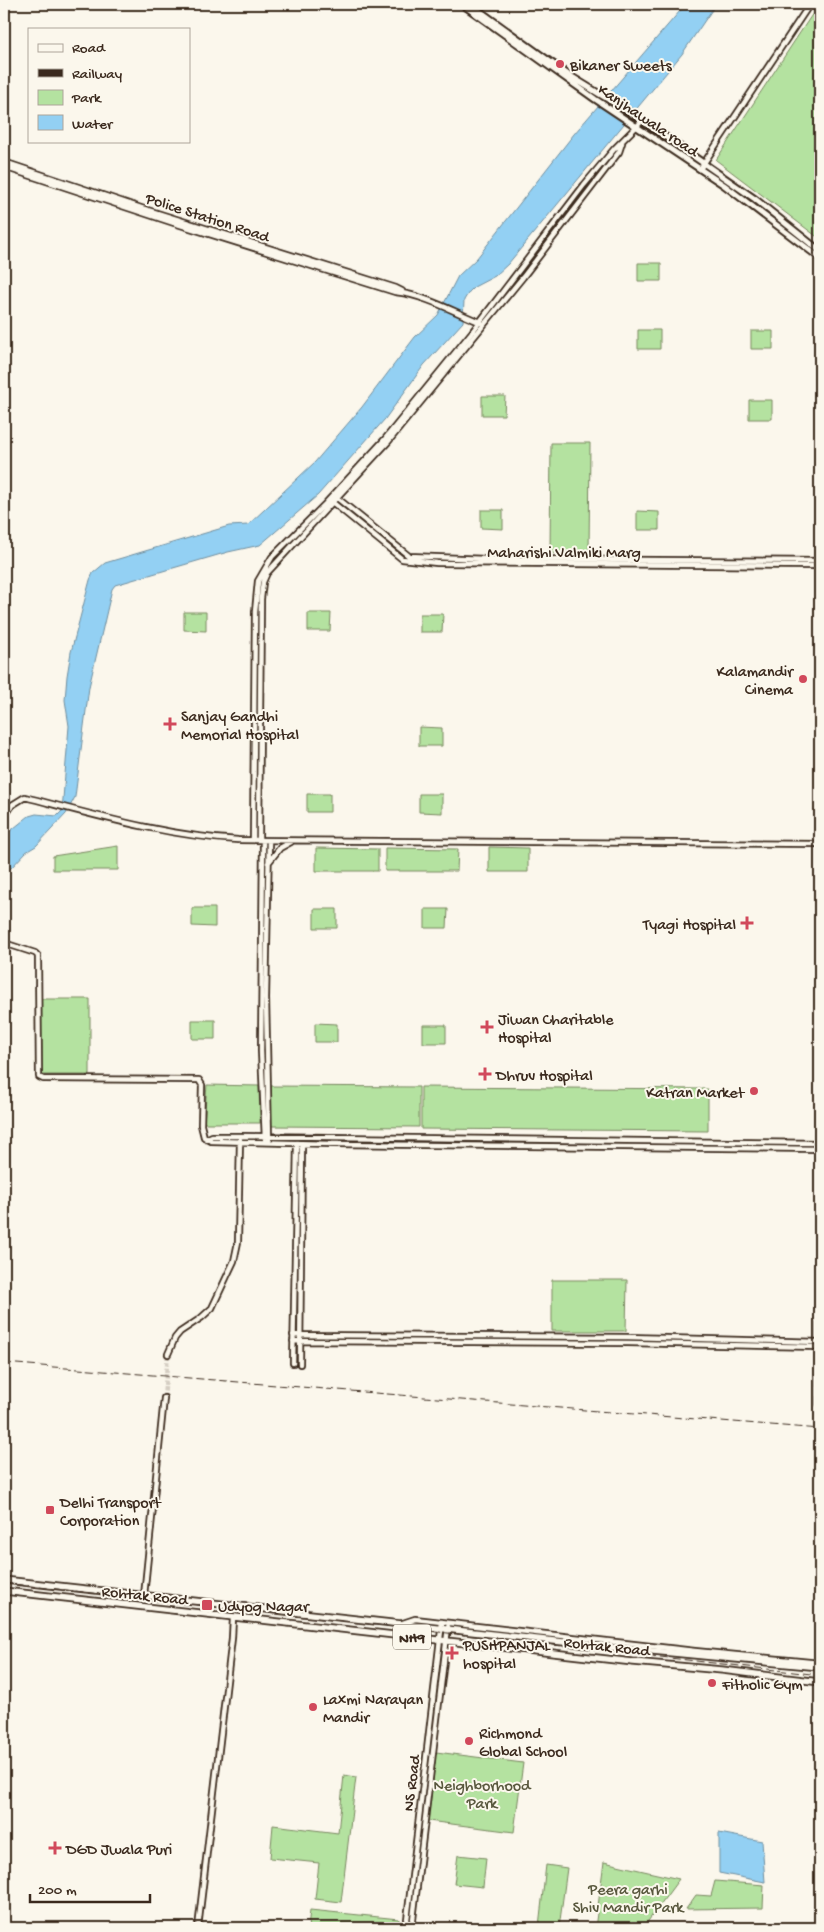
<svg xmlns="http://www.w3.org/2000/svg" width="824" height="1932" viewBox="0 0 824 1932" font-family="'Gochi Hand',sans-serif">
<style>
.green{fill:#b4e2a0;stroke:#78865f}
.water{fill:#93d0f3;stroke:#708e9e}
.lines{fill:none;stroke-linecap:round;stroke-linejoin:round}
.tertiary-tunnel{stroke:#d5cec3;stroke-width:4.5;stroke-dasharray:4.5 2;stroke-linecap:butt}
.tertiary-casing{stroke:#3b2a1e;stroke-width:8}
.secondary-casing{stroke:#3b2a1e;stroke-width:9}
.trunk-casing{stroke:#3b2a1e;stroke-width:9}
.tertiary{stroke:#fbf7ec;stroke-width:4.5}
.secondary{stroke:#fbf7ec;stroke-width:5}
.trunk{stroke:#fbf7ec;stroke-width:5.5}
.rail{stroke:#3b2a1e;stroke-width:1;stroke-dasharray:8 4;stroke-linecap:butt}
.poi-dot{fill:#d1495b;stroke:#fbf7ec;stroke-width:2}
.labels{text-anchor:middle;stroke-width:4;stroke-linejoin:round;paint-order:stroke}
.shield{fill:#fbf7ec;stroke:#75685c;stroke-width:1}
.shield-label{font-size:15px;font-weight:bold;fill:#3b2a1e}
.poi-label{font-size:16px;fill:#3b2a1e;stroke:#fbf7ec;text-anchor:start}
.street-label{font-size:16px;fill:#3b2a1e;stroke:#fbf7ec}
.park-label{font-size:16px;fill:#59583e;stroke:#fbf7ec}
</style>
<rect width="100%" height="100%" fill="#fbf7ec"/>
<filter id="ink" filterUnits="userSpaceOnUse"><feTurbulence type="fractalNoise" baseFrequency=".02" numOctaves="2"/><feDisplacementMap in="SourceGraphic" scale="10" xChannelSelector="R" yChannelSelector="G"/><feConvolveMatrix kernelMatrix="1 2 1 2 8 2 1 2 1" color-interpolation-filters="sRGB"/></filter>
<g filter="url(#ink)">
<path class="green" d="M819,4H820V239L716,160Z
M638,263H661V281H638Z
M638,330H660V349H638Z
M751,331H773V349H751Z
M482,396H505L504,415H482Z
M749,400H772V419H749Z
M551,443H590L589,554L550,553Z
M481,510H503V529L481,528Z
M637,511L659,512V530H637Z
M184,612H206V631L184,630Z
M308,613H331L330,631H308Z
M420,614H443L442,632H420Z
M419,727L442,728V746H419Z
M307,794H330V812H307Z
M419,794H442V813L419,812Z
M118,846V870H53V856Z
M489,847L528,848V872H489Z
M316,848L378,849V871H316Z
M385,848L458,849L457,871H385Z
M192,908H215V927L192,926Z
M314,909H337V928H314Z
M425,909H448L447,928H425Z
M41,999H90V1075H41Z
M192,1020H215V1039H192Z
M315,1023L337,1024V1042H315Z
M423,1025H446V1043H423Z
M207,1085L259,1086L260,1123H204Z
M271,1086L419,1087V1127L270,1126Z
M421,1087L708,1089V1131L421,1129Z
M552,1280H627L626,1331H552Z
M436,1752L523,1763L514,1832L428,1821Z
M344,1775L356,1777L341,1902L315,1899L319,1863L270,1858L273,1825L338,1833Z
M458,1855L486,1858L483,1887L454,1884Z
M604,1862L679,1879L643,1928H595Z
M546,1865L567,1868L559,1928L539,1926Z
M715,1881L764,1885L763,1908L686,1909L696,1895L711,1896Z
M310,1910L399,1919L398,1928H308Z"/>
<path class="water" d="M686,4H716L682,54L508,264L495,276L474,287L469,292L464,300L463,322L424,365L385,419L318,495L260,545L228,552L115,585L112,589L89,687L75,797L66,814L36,846L26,852L11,868L4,873V836L29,816L36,814L57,816L62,811L69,726L65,700L67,676L71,652L90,580L93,573L105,563L229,526L248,525L315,462L362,407L415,337L438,315L458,276L477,258L574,134Z
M719,1833L762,1841L765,1882L719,1873Z"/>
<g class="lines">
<path class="tertiary-tunnel" d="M164,1398L168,1354"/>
<g class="tertiary-casing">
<path id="tertiary" d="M4,162L141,208L396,288L402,291
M4,167L174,223L395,292C425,295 454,312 482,323
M700,169L810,4
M336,497L409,556L486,559L820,561
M332,502L402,559L437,563L820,566
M4,810L25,797C95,815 166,836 238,840L820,844
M4,817L11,807
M253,840L255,612L258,581L272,557L325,504L385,439L472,332L584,185L615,148L642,121
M259,840L261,599L263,582L267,573L388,442L523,277L619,152L622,143
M263,841L261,1051L265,1139
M269,841L266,998L269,1139
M268,863L280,848L291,842
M4,943L35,953L38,956L39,1077L43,1079L199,1080L202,1085L201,1125L204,1137L211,1141L333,1144L820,1149
M206,1139L212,1136H240L820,1143
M820,1323V1404
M293,1335L628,1337L820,1342
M293,1341L628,1343L820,1347
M168,1354L175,1338L180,1332L201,1318L212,1308L234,1261L238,1242L240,1140
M293,1363L297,1143
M300,1364L302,1144
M144,1596L164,1398
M400,1624L415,1619L695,1651L820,1663
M198,1928L232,1638L233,1618
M406,1928L442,1622
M412,1928L448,1627"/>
</g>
<g class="secondary-casing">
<path id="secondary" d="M462,4L595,99L724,185L820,258
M470,4L567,74L634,115L755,199L820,251"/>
</g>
<g class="trunk-casing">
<path id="trunk" d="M4,1580L600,1646L820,1667
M4,1591L633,1662L722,1670L820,1682"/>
</g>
<use href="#tertiary" class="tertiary"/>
<use href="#secondary" class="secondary"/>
<use href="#trunk" class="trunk"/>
<path class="rail" d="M4,1363L820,1429
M4,1583L820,1675"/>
</g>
</g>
<g class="poi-dot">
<circle cx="560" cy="64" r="5"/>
<circle cx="803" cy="679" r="5"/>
<path d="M167.5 716.5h5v5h5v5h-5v5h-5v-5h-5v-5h5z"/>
<path d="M744.5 915.5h5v5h5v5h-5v5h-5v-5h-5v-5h5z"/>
<path d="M484.5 1019.5h5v5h5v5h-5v5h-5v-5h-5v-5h5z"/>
<path d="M482.5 1066.5h5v5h5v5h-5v5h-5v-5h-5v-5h5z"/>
<circle cx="754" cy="1091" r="5"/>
<rect x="45" y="1505" width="10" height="10" rx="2.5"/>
<rect x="201" y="1599" width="12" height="12" rx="2.5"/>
<path d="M449.5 1645.5h5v5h5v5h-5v5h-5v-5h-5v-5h5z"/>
<circle cx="712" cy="1683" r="5"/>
<circle cx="313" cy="1707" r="5"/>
<circle cx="469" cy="1741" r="5"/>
<path d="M52.5 1840.5h5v5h5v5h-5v5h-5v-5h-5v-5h5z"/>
</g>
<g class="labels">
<rect class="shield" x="393" y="1624.5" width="38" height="25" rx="4"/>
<g class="shield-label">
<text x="412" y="1642">NH9</text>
</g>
<g class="poi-label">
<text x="570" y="70">Bikaner Sweets</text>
<text x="793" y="676" text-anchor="end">Kalamandir<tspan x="793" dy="18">Cinema</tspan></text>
<text x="181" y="721">Sanjay Gandhi<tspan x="181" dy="18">Memorial Hospital</tspan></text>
<text x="736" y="929" text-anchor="end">Tyagi Hospital</text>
<text x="498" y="1024">Jiwan Charitable<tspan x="498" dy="18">Hospital</tspan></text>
<text x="496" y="1080">Dhruv Hospital</text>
<text x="744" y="1097" text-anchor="end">Katran Market</text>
<text x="60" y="1507">Delhi Transport<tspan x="60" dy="18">Corporation</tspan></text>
<text x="218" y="1611">Udyog Nagar</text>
<text x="463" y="1650">PUSHPANJAL<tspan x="463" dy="18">hospital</tspan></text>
<text x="722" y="1689">Fitholic Gym</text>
<text x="323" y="1704">Laxmi Narayan<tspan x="323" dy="18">Mandir</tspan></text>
<text x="479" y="1738">Richmond<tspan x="479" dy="18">Global School</tspan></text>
<text x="66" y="1854">DGD Jwala Puri</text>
</g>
<g class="street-label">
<text transform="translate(649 119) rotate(34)" y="6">Kanjhawala road</text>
<text transform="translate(208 216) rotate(18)" y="6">Police Station Road</text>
<text x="564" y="557">Maharishi Valmiki Marg</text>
<text transform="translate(145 1594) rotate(6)" y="6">Rohtak Road</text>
<text transform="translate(607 1645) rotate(6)" y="6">Rohtak Road</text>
<text transform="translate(410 1783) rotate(-83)" y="6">NS Road</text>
</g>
<g class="park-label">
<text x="482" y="1790">Neighborhood<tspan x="482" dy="18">Park</tspan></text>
<text x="628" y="1894">Peera garhi<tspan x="628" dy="18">Shiv Mandir Park</tspan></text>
</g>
</g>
<rect width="824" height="1932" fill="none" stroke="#fbf7ec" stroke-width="20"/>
<rect x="10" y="10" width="804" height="1912" fill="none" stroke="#3b2a1e" stroke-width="2" filter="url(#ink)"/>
<rect x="28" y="28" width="162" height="115" fill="#fbf7ec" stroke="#aea59a"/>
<rect x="38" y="44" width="25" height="8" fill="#fbf7ec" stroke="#aea59a"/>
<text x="72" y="52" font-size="15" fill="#3b2a1e">Road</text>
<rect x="38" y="69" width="25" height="8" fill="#3b2a1e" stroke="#aea59a"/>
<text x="72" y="78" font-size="15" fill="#3b2a1e">Railway</text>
<rect x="38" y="90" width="25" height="15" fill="#b4e2a0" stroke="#aea59a"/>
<text x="72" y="102" font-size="15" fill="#3b2a1e">Park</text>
<rect x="38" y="115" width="25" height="15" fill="#93d0f3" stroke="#aea59a"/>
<text x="72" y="128" font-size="15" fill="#3b2a1e">Water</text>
<path d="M30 1894v8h120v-8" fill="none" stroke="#3b2a1e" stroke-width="2.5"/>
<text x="38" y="1894" font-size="15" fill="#3b2a1e" stroke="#fbf7ec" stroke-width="4" paint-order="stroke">200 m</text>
</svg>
